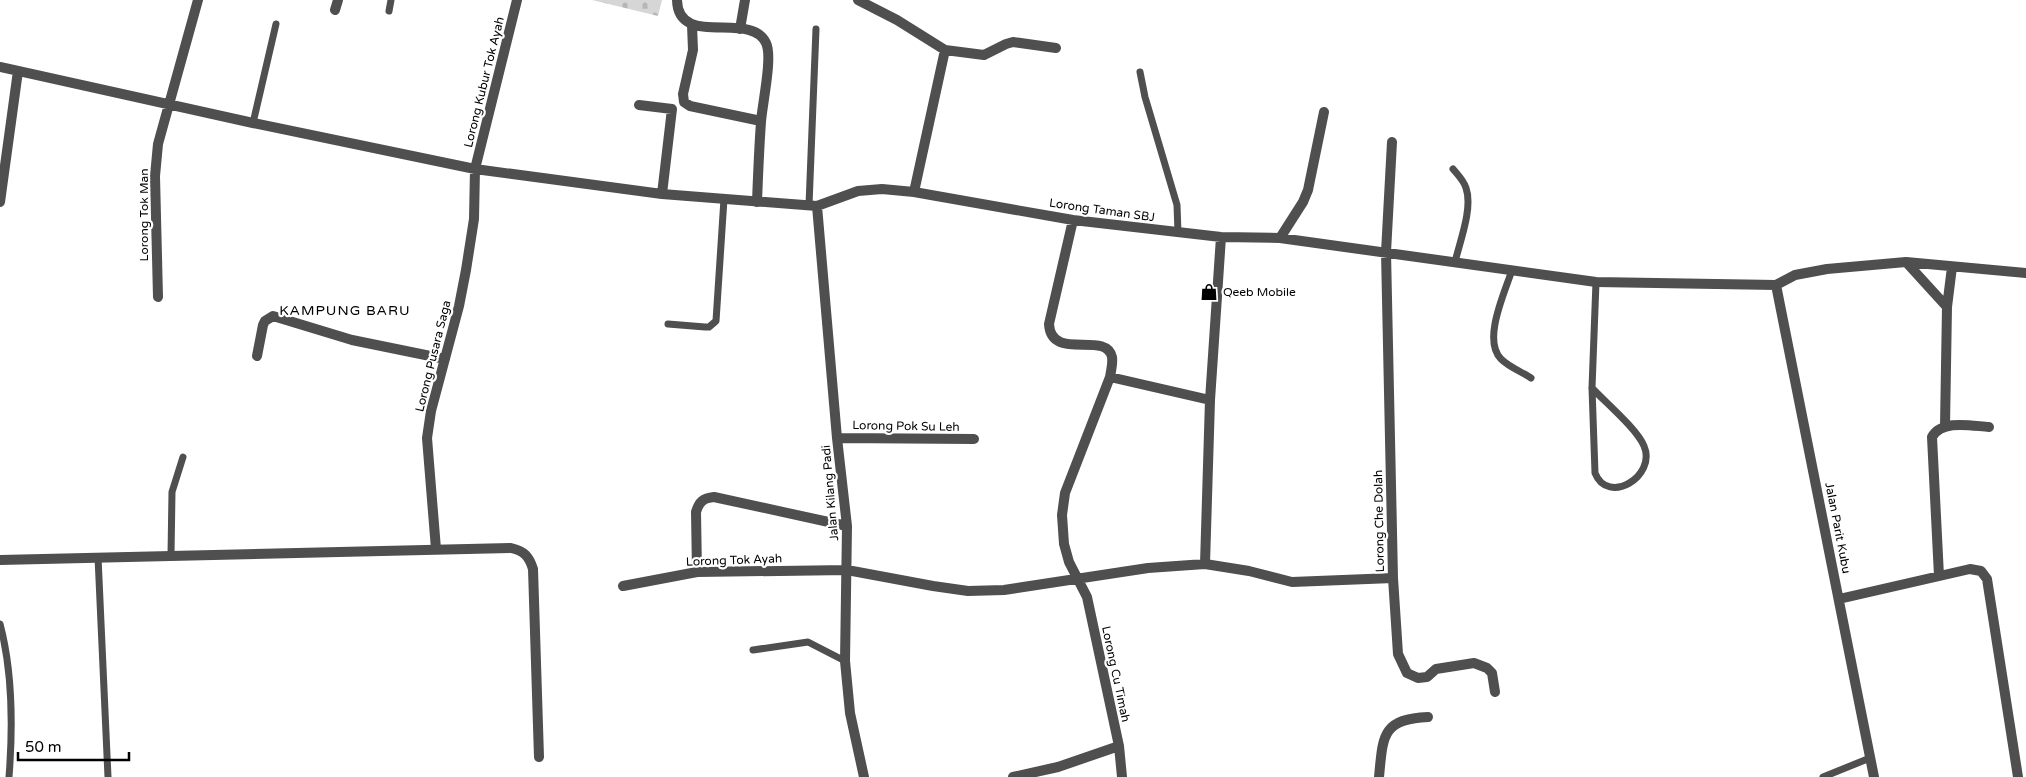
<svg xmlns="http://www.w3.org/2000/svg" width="2026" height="777" viewBox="0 0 2026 777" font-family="'Varela Round',sans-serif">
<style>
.cemetery{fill:url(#cemetery-stones)}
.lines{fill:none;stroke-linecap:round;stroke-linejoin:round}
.lane{stroke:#4f4f4f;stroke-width:7}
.street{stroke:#4f4f4f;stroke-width:10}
.labels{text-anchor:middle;stroke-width:4.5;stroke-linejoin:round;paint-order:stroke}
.street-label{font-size:12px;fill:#000;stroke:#fff}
.poi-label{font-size:12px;fill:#000;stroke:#fff;text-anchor:start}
.neighbourhood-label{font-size:14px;letter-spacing:1px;fill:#000;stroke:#fff}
</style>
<defs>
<pattern id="cemetery-stones" width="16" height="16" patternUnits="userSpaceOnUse" patternTransform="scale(1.25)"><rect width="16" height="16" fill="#d6d6d6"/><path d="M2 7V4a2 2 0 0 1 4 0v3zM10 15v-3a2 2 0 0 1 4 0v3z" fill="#b6b6b6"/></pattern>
</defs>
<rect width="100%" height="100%" fill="#fff"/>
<path class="cemetery" d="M592,0H662L658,16Z"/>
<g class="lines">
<path class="lane" d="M389,11L391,0
M1140,72L1145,97L1177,205L1178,233
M253,123L276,24
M1453,169C1458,175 1464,181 1466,188C1473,208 1460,241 1455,262
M809,205L816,29
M1512,270C1505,292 1482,340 1501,359C1509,367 1522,372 1531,378
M668,324L705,327H709L716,321L724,199
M1592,388C1606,403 1637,429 1644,446C1657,476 1608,506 1595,473L1592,388L1596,282
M171,555L172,492L183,457
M98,557L108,777
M0,624C13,673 13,726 9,777
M753,650L808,642L845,661
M1823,777L1870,758"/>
<path class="street" d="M677,0C678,49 751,10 766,43C773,57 762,105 761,122C759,149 758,176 757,202
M858,0L897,20L945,50L984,55L1006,44L1013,42L1056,48
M335,10L338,0
M692,25L693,50L683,94L684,102L690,106L761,121
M740,29L745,0
M0,67L253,123L475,169L662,194L817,206L858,191L882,189L914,192L1073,220L1221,237L1280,238L1596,282L1776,285L1795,275L1827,269L1906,262L2026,273
M639,105L672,109L662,194
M1392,142L1386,252L1393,578L1398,654L1407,673L1418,678L1427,677L1436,669L1474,663L1487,668L1492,673L1495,692
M914,192L945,50
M0,202L18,71
M817,206L837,438L847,526L845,661L850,713L864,777
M1073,220L1049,324C1051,362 1106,330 1112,357C1113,363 1111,371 1110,377L1065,493L1062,515L1064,544L1069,562L1087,597L1119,746L1122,777
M1280,238L1303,202L1308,190L1324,112
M1906,262L1947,307
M1776,285L1874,777
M158,297L155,176L158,144L198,0
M257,356L263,325L265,321L273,316L352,340L445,359
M1110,377L1210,400
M1945,426L1947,307L1952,267
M837,438L974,439
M436,549L427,438L431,411L459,306L466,270L474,219L475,169L517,0
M0,560L511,548C524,551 529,556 533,569L539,757
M1205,564L1249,571L1292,582L1393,578
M697,572L696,512C699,502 703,498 714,497L847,526
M1939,576L1932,437C1942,419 1972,426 1989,427
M623,586L697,572L847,570L933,586L968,591L1004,590L1148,568L1205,564L1210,400L1221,237
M1839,599L1970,569L1981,571L1987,579L2018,777
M1013,777L1058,767L1119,746
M1379,777C1383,737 1381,719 1428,717"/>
</g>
<defs>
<g id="shop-bare" transform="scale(1.35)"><path d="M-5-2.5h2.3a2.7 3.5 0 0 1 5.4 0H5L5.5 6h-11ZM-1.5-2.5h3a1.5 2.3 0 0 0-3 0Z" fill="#000" stroke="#fff" stroke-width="2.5" paint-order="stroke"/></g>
</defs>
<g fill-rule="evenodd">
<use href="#shop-bare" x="1209" y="292"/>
</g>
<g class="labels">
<g class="street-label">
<text transform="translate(484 82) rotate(-76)" y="4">Lorong Kubur Tok Ayah</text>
<text transform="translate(1102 210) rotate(8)" y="4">Lorong Taman SBJ</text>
<text transform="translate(144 215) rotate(-90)" y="4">Lorong Tok Man</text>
<text transform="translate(433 356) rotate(-76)" y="4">Lorong Pusara Saga</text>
<text transform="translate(906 426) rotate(1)" y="4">Lorong Pok Su Leh</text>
<text transform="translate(830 493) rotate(-95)" y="4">Jalan Kilang Padi</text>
<text transform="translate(1379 521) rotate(-91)" y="4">Lorong Che Dolah</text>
<text transform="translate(1838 528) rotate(79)" y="4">Jalan Parit Kubu</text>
<text transform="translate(734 560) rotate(-2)" y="4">Lorong Tok Ayah</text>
<text transform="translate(1116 674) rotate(78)" y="4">Lorong Cu Timah</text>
</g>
<g class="poi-label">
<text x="1223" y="296">Qeeb Mobile</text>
</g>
<g class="neighbourhood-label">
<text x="345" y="315">KAMPUNG BARU</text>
</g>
</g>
<path d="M18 752v8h111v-8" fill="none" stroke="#000000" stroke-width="2.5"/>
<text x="25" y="752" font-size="15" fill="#000000" stroke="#ffffff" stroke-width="4" paint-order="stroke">50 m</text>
</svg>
